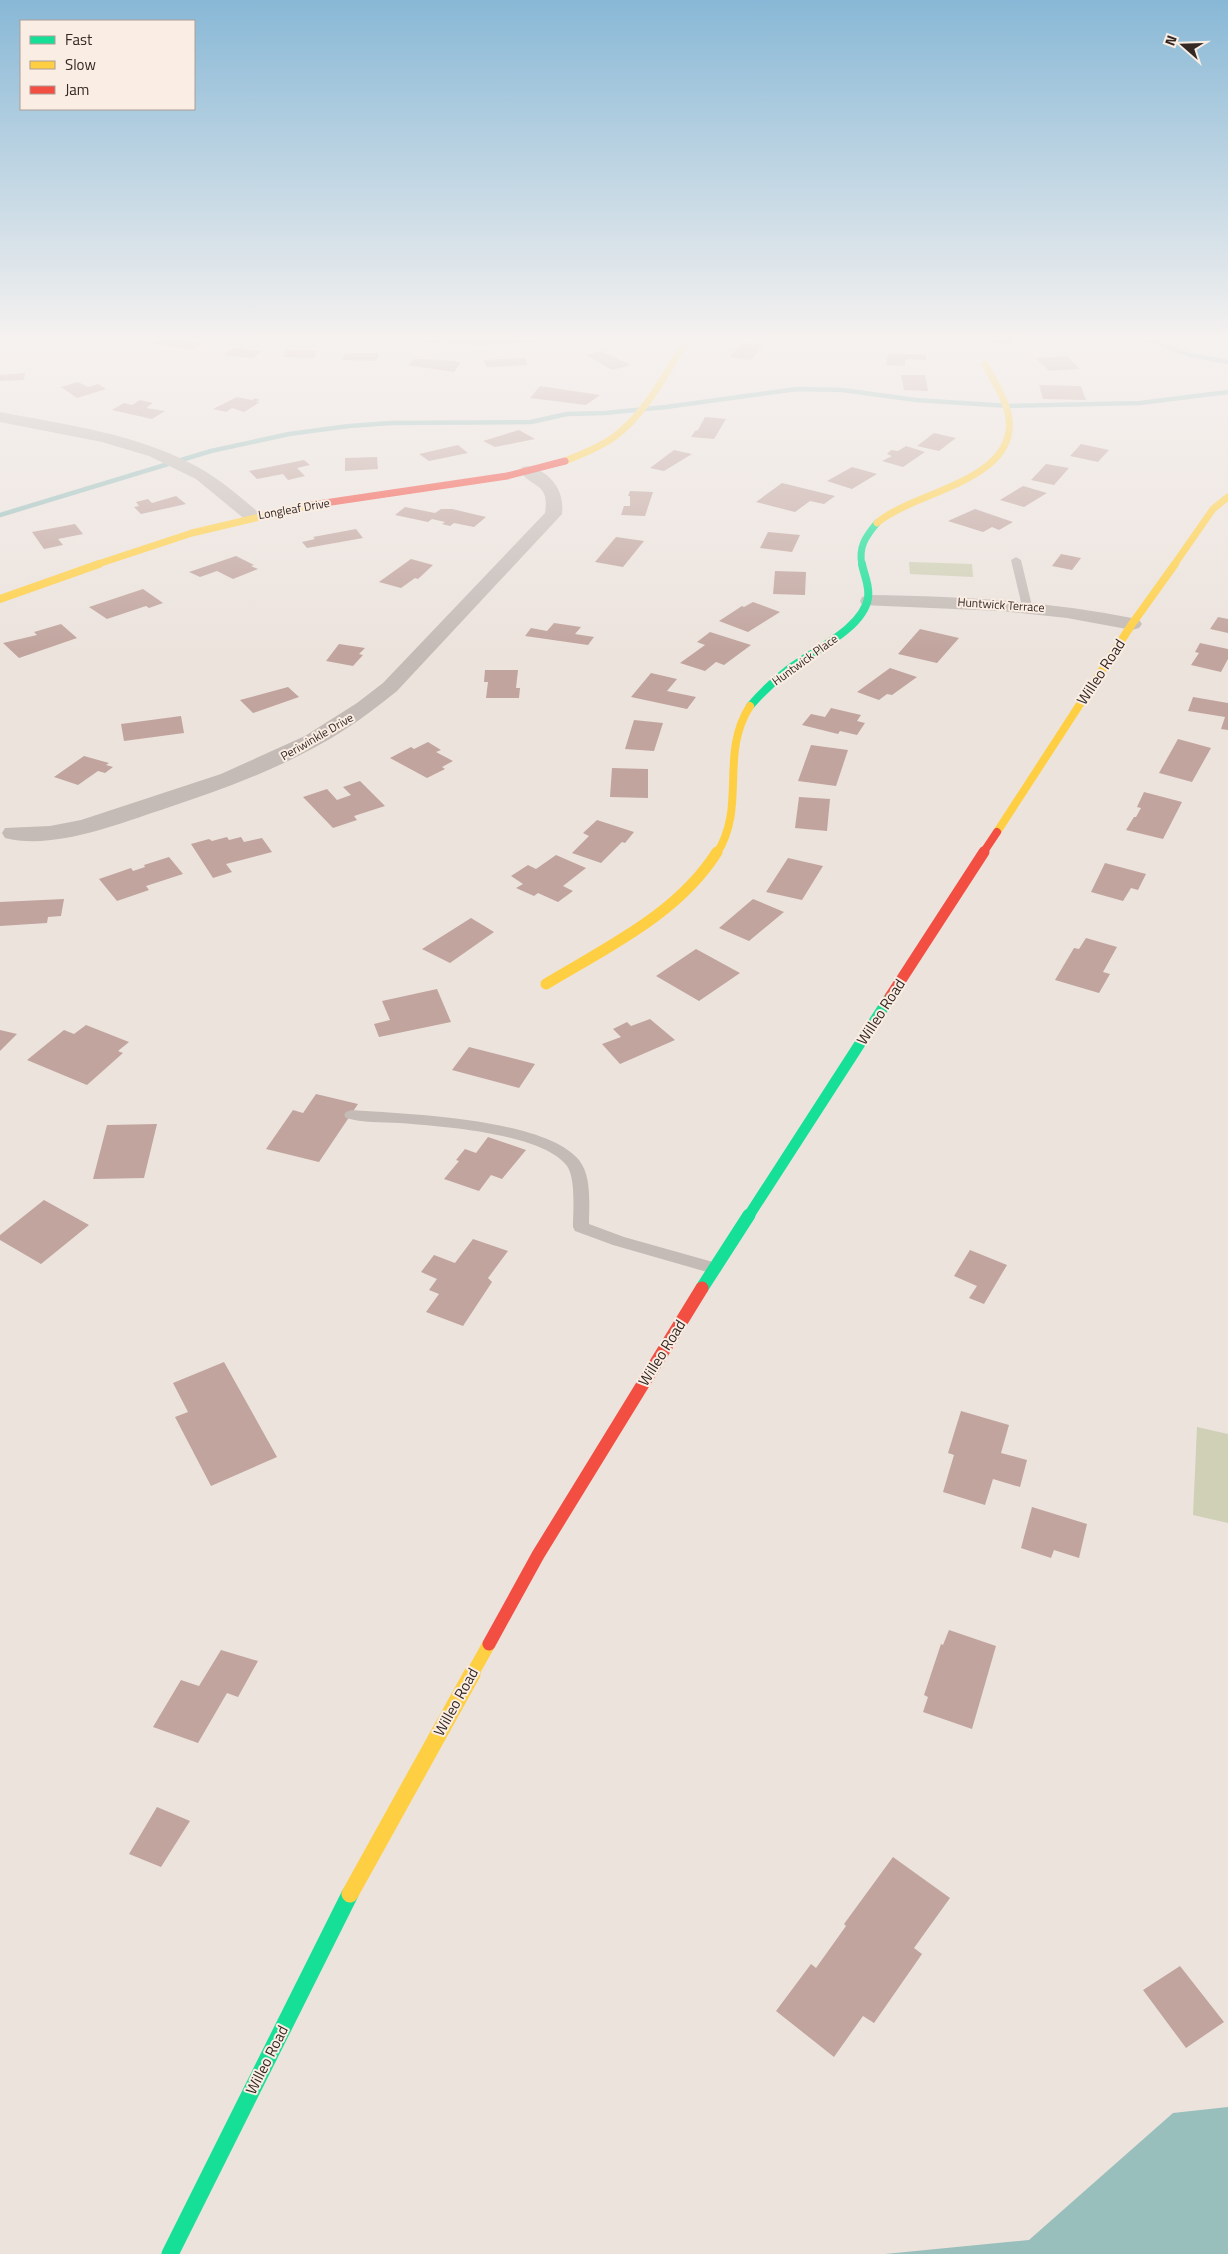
<svg xmlns="http://www.w3.org/2000/svg" width="1228" height="2254" viewBox="0 0 1228 2254" font-family="'Titillium Web',sans-serif">
<style>
.green{fill:#cfd0b6}
.water{fill:#98bfbb}
.lines{fill:none;stroke-linecap:round;stroke-linejoin:round}
.stream{stroke:#98bfbb;stroke-width:4.5}
.building{fill:#c1a49e}
.lane{fill:#c4bbb6;fill-rule:evenodd}
.street{fill:#c4bbb6;fill-rule:evenodd}
.fast-far4{stroke:#16e098;stroke-width:7}
.fast-far3{stroke:#16e098;stroke-width:8}
.fast-far2{stroke:#16e098;stroke-width:11}
.fast-far1{stroke:#16e098;stroke-width:13}
.fast{stroke:#16e098;stroke-width:17}
.slow-far4{stroke:#ffcf43;stroke-width:7}
.slow-far3{stroke:#ffcf43;stroke-width:8}
.slow-far2{stroke:#ffcf43;stroke-width:11}
.slow-far1{stroke:#ffcf43;stroke-width:13}
.slow{stroke:#ffcf43;stroke-width:17}
.jam-far3{stroke:#f24e42;stroke-width:7}
.jam-far2{stroke:#f24e42;stroke-width:8}
.jam-far1{stroke:#f24e42;stroke-width:11}
.jam{stroke:#f24e42;stroke-width:13}
.labels{text-anchor:middle;stroke-width:4;stroke-linejoin:round;paint-order:stroke}
.far-street-label{font-size:12px;fill:#342825;stroke:#faede3}
.street-label{font-size:15px;fill:#342825;stroke:#faede3}
</style>
<rect width="100%" height="100%" fill="#ece3dd"/>
<path class="green" d="M909,562L972,564L973,577L910,574Z
M1197,1427L1228,1434V1523L1193,1515Z"/>
<path class="water" d="M1228,2107V2254H885L1029,2240L1173,2113Z"/>
<g class="lines">
<path class="stream" d="M1137,336L1190,355L1228,362
M0,515L211,451L289,434L349,426L391,423L531,422L567,414L605,413L666,407L797,389L842,390L916,400L1009,406L1140,403L1228,392"/>
</g>
<path class="building" d="M107,336H142L135,340Z
M979,336H1010L1017,337L1009,345L975,339Z
M162,337L186,342L203,343L191,350L153,343Z
M744,342L763,345L751,360L729,357Z
M233,348L262,351L253,358L223,355Z
M287,350L317,351L314,358L283,357Z
M601,351L618,359L631,365L612,370L586,355Z
M345,353H379L376,361L342,360Z
M888,353L926,355V360L910,359L905,360V366L886,365Z
M1067,356L1080,369L1049,371L1036,358Z
M525,358L527,365L486,367L484,360Z
M415,359L443,360L461,362L454,372L408,365Z
M25,373L24,380L0,381V375Z
M901,375H925L928,391L904,390Z
M78,382L88,387L98,384L106,389L77,398L61,387Z
M1039,385L1081,386L1086,400L1043,399Z
M540,386L600,395L586,405L530,398Z
M237,397L252,400L255,398L260,400L256,402H260L244,412L232,408L226,412L213,409Z
M140,400L153,403L146,408L165,411L152,419L112,410L124,403L132,405Z
M705,417L726,419L714,439L691,437L695,431L698,430Z
M519,430L535,439L495,447L483,441Z
M934,433L956,438L939,451L917,446Z
M1081,444L1109,450L1098,462L1070,456Z
M458,445L468,453L429,461L419,454Z
M906,446L925,452L903,467L882,461L892,456L887,454L891,450L898,451Z
M674,450L692,454L664,471L650,468Z
M377,457L378,469L345,471V458Z
M304,460L310,465L297,468L305,476L288,480L283,474L257,479L249,471Z
M1046,464L1069,468L1054,485L1031,480Z
M852,467L877,474L852,489L827,481Z
M782,483L835,496L824,504L810,501L795,512L756,502Z
M1023,486L1047,493L1024,507L1000,500Z
M630,491L653,492L645,516L621,515L624,506H630V496H628Z
M176,496L186,504L141,514L134,507L139,506L136,502L148,499L152,503Z
M405,507L435,513L441,509H452L486,517L474,527L454,523L450,526L442,524L445,522L432,519L428,522L395,515Z
M975,509L1013,522L999,530L992,527L983,532L948,521Z
M75,524L83,534L58,539L63,545L44,549L32,532Z
M356,529L363,538L307,548L302,542L315,539L313,537Z
M768,532L800,535L792,552L760,548Z
M616,537L644,541L623,567L595,562Z
M1061,554L1081,558L1072,570L1052,566Z
M236,556L254,565L251,566L258,569L233,579L217,571L200,577L189,572Z
M411,559L433,565L418,579L415,578L401,588L379,582Z
M775,571L806,572L805,595L773,594Z
M143,589L163,603L149,608L146,606L107,619L89,607Z
M753,602L780,612L748,632L719,621L742,606L744,607Z
M1218,617L1228,619V633L1210,629Z
M554,623L581,627L575,634L594,637L588,645L525,636L531,628L547,631Z
M61,624L77,638L19,658L3,643L37,635L34,632Z
M920,629L959,638L937,663L898,654Z
M710,632L751,645L724,665L716,662L705,671L680,663L705,645L697,642Z
M1200,643L1228,649V659L1221,672L1191,665L1199,653L1195,652Z
M339,644L365,648L359,654L363,655L353,666L326,661Z
M890,668L917,677L892,695L887,694L879,700L857,692Z
M485,670H518L516,688H520L519,698H486L488,682H484Z
M651,673L677,679L667,691L696,697L687,709L631,697Z
M288,687L299,697L253,713L240,700Z
M1193,697L1228,703V730L1221,729L1225,717L1188,711Z
M831,708L861,715L857,721L865,723L857,735L840,731L838,734L802,725L811,714L825,717Z
M181,716L184,733L124,741L121,724Z
M634,720L663,723L654,751L625,749Z
M1178,739L1211,748L1192,782L1159,773Z
M428,742L441,750L436,752L453,761L442,767L445,769L427,778L390,758L411,747L414,749Z
M811,745L848,750L836,786L798,781Z
M84,756L109,763L106,765L113,767L105,773L98,771L78,785L54,777Z
M612,768L648,769V798L610,797Z
M360,781L385,806L354,816L357,820L333,828L303,797L327,789L337,800L351,795L343,787Z
M1144,792L1182,802L1163,839L1126,830L1134,817H1136L1141,808L1137,807Z
M799,797L830,799L827,831L795,828Z
M597,820L634,832L625,843L622,842L601,863L572,853L589,836L583,833Z
M227,837L229,840L241,837L244,842L262,838L272,852L226,864L232,872L213,878L191,844L209,839L212,841Z
M556,855L586,868L563,886L573,891L558,902L538,893L534,896L516,888L523,884L511,876L528,865L536,869Z
M169,857L183,874L146,886L149,890L117,901L99,879L131,868L133,871L145,867L144,865Z
M788,858L823,866L802,900L766,892Z
M1105,863L1146,874L1138,890L1131,888L1123,901L1091,892Z
M64,899L61,916L48,917L47,923L0,926V902Z
M753,899L784,912L749,941L719,928Z
M471,918L494,932L450,963L422,949Z
M1086,938L1117,947L1103,972L1110,974L1099,993L1055,980L1074,948L1079,949Z
M696,949L740,973L699,1001L656,976Z
M437,989L451,1022L379,1037L374,1024L390,1020L382,1001Z
M650,1019L675,1040L620,1064L602,1044L621,1037L613,1029L627,1022L631,1026Z
M86,1025L129,1042L118,1051L123,1053L87,1085L27,1060L64,1030L74,1034Z
M0,1030L17,1034L0,1051Z
M469,1047L535,1064L519,1088L452,1070Z
M316,1094L358,1104L319,1162L266,1149L293,1110L303,1113Z
M157,1124L144,1178L93,1179L107,1125Z
M488,1137L526,1150L502,1179L491,1175L479,1191L444,1179L459,1161L456,1160L465,1149L476,1153Z
M44,1200L89,1225L41,1264L0,1240V1235Z
M473,1239L508,1251L488,1278L492,1282L463,1326L426,1312L439,1294L429,1290L437,1279L421,1272L434,1255L455,1263Z
M970,1250L1007,1265L984,1304L969,1298L977,1286L954,1276Z
M224,1362L277,1457L211,1486L175,1417L188,1412L173,1383Z
M961,1411L1009,1425L1001,1453L1027,1460L1020,1487L993,1479L985,1505L943,1492L954,1455L948,1453Z
M1032,1507L1087,1524L1079,1558L1054,1550L1051,1558L1021,1548Z
M949,1630L996,1646L972,1729L923,1712L928,1697L924,1695L941,1644L943,1645Z
M221,1650L258,1661L238,1697L227,1693L198,1743L153,1727L181,1680L199,1686Z
M157,1807L190,1821L161,1867L129,1854Z
M893,1857L950,1898L914,1948L922,1954L874,2023L863,2016L834,2057L776,2011L811,1964L816,1968L846,1926L844,1924Z
M1180,1966L1224,2022L1186,2048L1143,1990Z"/>
<g class="lines">
<path class="lane" d="M1016,557L1021,560L1032,606L1027,609L1022,606L1011,560Z
M351,1110C405,1114 545,1118 579,1160C592,1176 589,1205 589,1224L624,1237L720,1264L722,1268L720,1272L714,1274L613,1245L575,1231L573,1227C573,1212 576,1179 567,1166C543,1133 439,1126 399,1123C382,1122 362,1123 346,1118L344,1115L346,1112Z"/>
<path class="street" d="M391,336L479,338L565,336L558,340L479,346L398,340L393,339Z
M0,412C83,428 173,438 239,496C247,503 256,509 262,517L259,521H247L196,479L149,456L102,442L0,422Z
M528,466C551,472 565,491 562,514L397,691C372,711 347,730 319,745C269,773 215,792 161,810C115,825 53,850 5,838L2,833L5,828L50,826L81,820L221,774L305,736L357,703L383,683L545,513C550,482 532,489 520,471L522,467Z
M869,595C958,596 1045,601 1132,618L1139,620L1142,624L1139,628L1132,630L1067,618L1001,611L862,605L860,601L862,597Z"/>
<path class="fast-far4" d="M862,565C858,547 866,536 877,523"/>
<path class="fast-far3" d="M750,706C762,692 775,680 789,669C812,651 863,629 868,598C870,586 864,575 862,564"/>
<path class="fast-far2" d="M748,1217L890,997"/>
<path class="fast-far1" d="M702,1288L749,1215"/>
<path class="fast" d="M170,2254L350,1894"/>
<path class="slow-far4" d="M565,461C582,454 599,448 614,437C648,412 666,371 690,336
M877,523C913,491 1023,481 1008,413C1004,395 993,380 985,364
M95,565L192,533L311,505
M1174,565L1213,509L1228,497"/>
<path class="slow-far3" d="M0,599L99,564
M997,832L1132,624L1175,564
M717,853C747,806 719,754 750,706"/>
<path class="slow-far2" d="M546,984C607,947 678,914 717,852"/>
<path class="slow-far1" d="M471,1676L489,1644"/>
<path class="slow" d="M350,1894L472,1674"/>
<path class="jam-far3" d="M311,505L507,476L565,461"/>
<path class="jam-far2" d="M983,853L997,832"/>
<path class="jam-far1" d="M890,997L984,852"/>
<path class="jam" d="M489,1644L538,1555L702,1288"/>
</g>
<linearGradient id="sky" x2="0" y2="1"><stop stop-color="#88b8d6"/><stop offset="0.52" stop-color="#f6f2f0"/><stop offset="1" stop-color="#f6f2f0" stop-opacity="0"/></linearGradient>
<rect width="1228" height="651" fill="url(#sky)"/>
<g class="labels">
<g class="far-street-label">
<text transform="translate(294 509) rotate(-10)" y="4">Longleaf Drive</text>
<text transform="translate(1001 605) rotate(4)" y="4">Huntwick Terrace</text>
<text transform="translate(805 660) rotate(-36)" y="4">Huntwick Place</text>
<text transform="translate(317 737) rotate(-30)" y="4">Periwinkle Drive</text>
</g>
<g class="street-label">
<text transform="translate(1101 672) rotate(-57)" y="5">Willeo Road</text>
<text transform="translate(881 1012) rotate(-57)" y="5">Willeo Road</text>
<text transform="translate(662 1353) rotate(-58)" y="5">Willeo Road</text>
<text transform="translate(456 1702) rotate(-61)" y="5">Willeo Road</text>
<text transform="translate(267 2060) rotate(-63)" y="5">Willeo Road</text>
</g>
</g>
<rect x="20" y="20" width="175" height="90" fill="#faede3" stroke="#ab9e97"/>
<rect x="30" y="36" width="25" height="8" fill="#16e098" stroke="#ab9e97"/>
<text x="65" y="45" font-size="15" fill="#342825">Fast</text>
<rect x="30" y="61" width="25" height="8" fill="#ffcf43" stroke="#ab9e97"/>
<text x="65" y="70" font-size="15" fill="#342825">Slow</text>
<rect x="30" y="86" width="25" height="8" fill="#f24e42" stroke="#ab9e97"/>
<text x="65" y="95" font-size="15" fill="#342825">Jam</text>
<g transform="translate(1183 45) rotate(290)" stroke="#faede3" stroke-width="4" paint-order="stroke">
<path d="M0-4L9 19L0 12L-9 19Z" fill="#342825"/>
<text y="-8" font-size="14" font-weight="bold" text-anchor="middle" fill="#342825">N</text>
</g>
</svg>
